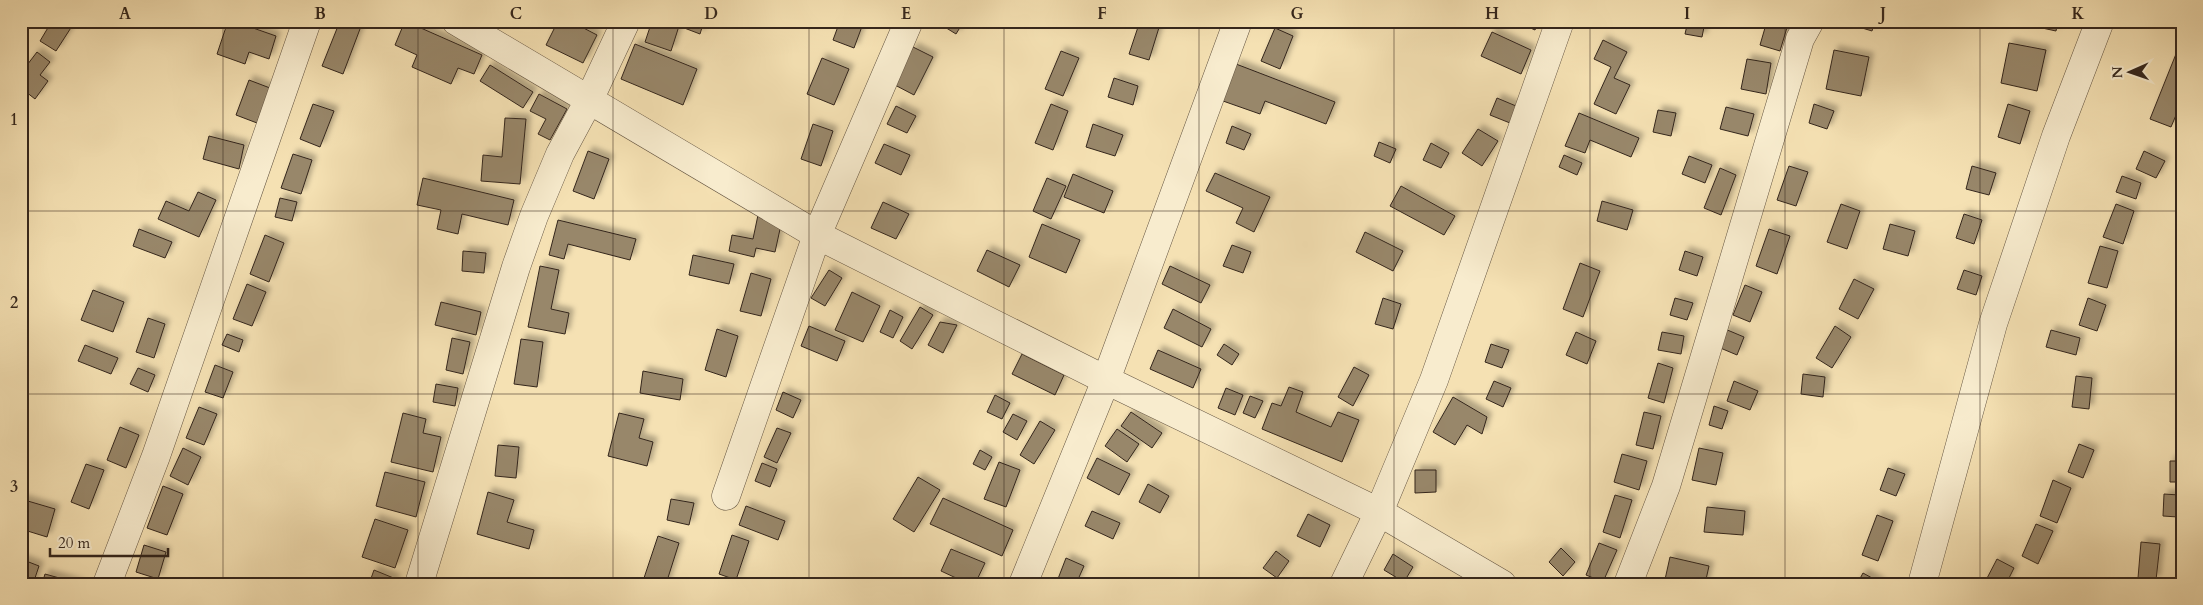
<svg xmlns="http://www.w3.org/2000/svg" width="2203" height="605" viewBox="0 0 2203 605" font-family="Cardo,serif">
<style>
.building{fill:#98876b;stroke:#34261c;filter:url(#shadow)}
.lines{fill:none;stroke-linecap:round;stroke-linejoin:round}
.street-casing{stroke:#645542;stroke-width:29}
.street{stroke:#f8ecce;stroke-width:28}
.grid{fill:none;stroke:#34261c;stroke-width:1;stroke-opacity:0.55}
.neatline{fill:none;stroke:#34261c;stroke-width:2}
.grid-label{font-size:16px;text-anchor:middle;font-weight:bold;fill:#34261c}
</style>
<defs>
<filter id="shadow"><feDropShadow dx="4.5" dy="-4.5" stdDeviation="2.5" flood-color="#0004"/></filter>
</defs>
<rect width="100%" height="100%" fill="#f5e1b3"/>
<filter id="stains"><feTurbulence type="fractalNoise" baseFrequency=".004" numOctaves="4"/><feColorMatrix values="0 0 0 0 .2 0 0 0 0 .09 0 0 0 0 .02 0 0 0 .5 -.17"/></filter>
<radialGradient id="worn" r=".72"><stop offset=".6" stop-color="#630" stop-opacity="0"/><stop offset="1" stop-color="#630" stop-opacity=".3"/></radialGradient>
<path class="building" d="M52,21L74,23L56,51L40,41Z
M228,21H233L276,36L269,59L249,52L245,64L217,54Z
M340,21H363L343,74L322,66Z
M405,21L482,55L474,74L458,68L451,84L412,67L417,55L395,45Z
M515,21H533L530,28Z
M558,21H570L597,35L583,63L546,45Z
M652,21H704L700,34L679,26L671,51L645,42Z
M840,21H864L854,48L833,40Z
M935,21H964L956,34Z
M1140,21H1161L1149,60L1129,54Z
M1515,21H1539L1535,30Z
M1688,21H1717V24L1705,22L1702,37L1685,34Z
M1767,21H1778L1788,24L1780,51L1760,45Z
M1850,21H1875L1872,31L1849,24Z
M2034,21H2058L2056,31L2033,26Z
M1275,28L1293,36L1280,69L1261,61Z
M1492,32L1531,50L1521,74L1481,56Z
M1603,40L1627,52L1614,78L1630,85L1616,114L1594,104L1611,67L1594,59Z
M2009,43L2046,50L2037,91L2001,83Z
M635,44L697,69L683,105L621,79Z
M913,47L933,57L914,95L893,84Z
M1834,50L1869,57L1861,96L1826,89Z
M1061,51L1079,58L1063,96L1045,89Z
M37,52L50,62L40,75L48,81L35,99L21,88V73Z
M2176,54L2182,57V101L2171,127L2150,119Z
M822,58L849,69L834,105L807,94Z
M1747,59L1771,63L1766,94L1741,89Z
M1236,64L1335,102L1326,124L1265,101L1260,114L1223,101Z
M490,65L533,92L523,108L480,81Z
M1114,78L1138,86L1133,105L1108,97Z
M249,80L270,88L257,123L236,115Z
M539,94L567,109L550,140L538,134L546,119L530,111Z
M1497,98L1516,106L1510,123L1490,115Z
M313,104L334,111L320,147L300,139Z
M1051,104L1068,111L1053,150L1035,143Z
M1814,104L1834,111L1827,129L1809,123Z
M2008,104L2030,111L2020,144L1998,137Z
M896,106L916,116L907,133L887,124Z
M1726,107L1754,114L1748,136L1720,129Z
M1658,110L1676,113L1671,136L1653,132Z
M1579,113L1639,138L1631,157L1590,140L1585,153L1565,146Z
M505,118L526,119L520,184L481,181L483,155L502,157Z
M813,124L833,131L821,166L801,159Z
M1093,124L1123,135L1115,156L1086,147Z
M1232,126L1251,134L1244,150L1226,143Z
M1478,129L1498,141L1482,166L1462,153Z
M209,136L244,145L239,169L203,159Z
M1379,142L1396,149L1390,163L1374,156Z
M1431,143L1449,153L1441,168L1423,160Z
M884,144L910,155L901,175L875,163Z
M588,151L609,159L594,199L573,191Z
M2144,151L2165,161L2156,178L2136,169Z
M293,154L312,160L301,194L281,188Z
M1564,155L1582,163L1577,175L1559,167Z
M1689,156L1712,165L1705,183L1682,174Z
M1789,166L1808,172L1796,206L1777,200Z
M1972,166L1996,173L1989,195L1966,189Z
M1720,168L1736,175L1721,215L1704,208Z
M1215,173L1270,197L1254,232L1236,223L1243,208L1206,191Z
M1073,174L1113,191L1104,213L1064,197Z
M2122,176L2141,183L2136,199L2116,192Z
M423,178L514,200L508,225L462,214L458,234L437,229L441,210L417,205Z
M1047,178L1066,186L1051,219L1033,211Z
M1401,186L1455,216L1444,235L1390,206Z
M198,192L216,200L199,237L158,219L166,201L189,211Z
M280,198L297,202L292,221L275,217Z
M1602,201L1633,210L1627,230L1597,221Z
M883,202L909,214L896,239L871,228Z
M1841,204L1860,211L1847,249L1827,242Z
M2116,204L2134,211L2123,244L2103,237Z
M1964,214L1982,220L1974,244L1956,238Z
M758,215L782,220L775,252L756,248L754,257L729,251L732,235L753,239Z
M558,220L636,239L630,260L568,244L564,259L549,255Z
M1042,224L1080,240L1066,273L1029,257Z
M1890,224L1915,231L1908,256L1883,249Z
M139,229L172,242L165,258L133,246Z
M1769,229L1790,236L1777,274L1756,266Z
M1365,232L1403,251L1393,271L1356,252Z
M265,235L284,243L269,282L250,274Z
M1232,245L1251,252L1243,273L1223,266Z
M2100,246L2118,251L2107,288L2088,283Z
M987,250L1020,265L1009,287L977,271Z
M463,251L486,253L484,273L462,271Z
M1685,251L1703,257L1697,276L1679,270Z
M693,255L734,264L729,284L689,275Z
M1580,263L1600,271L1583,317L1563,309Z
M540,266L559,270L551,309L569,313L565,334L528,327Z
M1170,266L1210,285L1201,303L1162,284Z
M829,270L842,278L825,306L811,298Z
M1964,270L1982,276L1976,295L1957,289Z
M751,273L771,279L761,316L740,311Z
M1854,279L1874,289L1858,319L1839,309Z
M247,284L266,292L252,326L233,319Z
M1745,285L1762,292L1750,322L1733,315Z
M93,290L124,302L113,332L81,320Z
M852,292L880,306L863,342L835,330Z
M1383,298L1401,304L1393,329L1375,324Z
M1675,298L1693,303L1687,320L1670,315Z
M2088,298L2106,305L2097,331L2079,325Z
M441,302L481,312L476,335L435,325Z
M920,307L933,315L912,349L900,341Z
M1173,309L1211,329L1202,347L1164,328Z
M890,310L903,317L893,338L880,332Z
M148,318L165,324L154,358L136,352Z
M940,322L957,325L943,353L928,345Z
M809,326L845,341L837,361L801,346Z
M1835,326L1851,337L1832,368L1816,358Z
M717,329L738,336L726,377L705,370Z
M1725,329L1744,337L1737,355L1718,347Z
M2051,330L2080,338L2076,355L2046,347Z
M1576,332L1596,341L1587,364L1566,355Z
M1662,332L1684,336L1681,354L1658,350Z
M227,334L243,340L239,352L222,345Z
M452,338L470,342L463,374L446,370Z
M521,339L543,342L537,387L514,384Z
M1224,344L1239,354L1232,365L1217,355Z
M1491,344L1509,350L1502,368L1485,362Z
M85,345L118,358L111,374L78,361Z
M1158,350L1201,369L1193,388L1150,369Z
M1022,354L1064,375L1055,395L1012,374Z
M1658,363L1673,368L1664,403L1648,398Z
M215,365L233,372L223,398L205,392Z
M1354,367L1369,375L1353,406L1338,397Z
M138,368L155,375L148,392L130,384Z
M643,371L683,379L680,400L640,393Z
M1803,374L1825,377L1823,397L1801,394Z
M2076,376L2092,378L2089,409L2072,407Z
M1494,381L1511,388L1503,407L1486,399Z
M1734,381L1758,391L1750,410L1727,401Z
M436,384L458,388L455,406L433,402Z
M1289,387L1303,392L1296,412L1331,427L1338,412L1359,420L1342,462L1262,429L1272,403L1281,406Z
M1226,388L1243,395L1235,415L1218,408Z
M783,392L801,400L793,418L776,410Z
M995,395L1010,403L1002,419L987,412Z
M1250,396L1263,401L1255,418L1243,413Z
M1453,397L1487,417L1482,434L1467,425L1455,445L1433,432Z
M1714,406L1728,411L1722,429L1709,425Z
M199,407L217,414L204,445L186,438Z
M1131,412L1162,433L1152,448L1121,426Z
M1644,412L1661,416L1653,449L1636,445Z
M403,413L426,419L423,433L441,437L433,472L391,462Z
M619,413L644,419L639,438L653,442L647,466L608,456Z
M1013,414L1027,421L1017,440L1003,432Z
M1040,421L1055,430L1034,464L1020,455Z
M120,427L139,435L126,468L107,460Z
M777,428L791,433L777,463L764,457Z
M1117,429L1139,444L1127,462L1105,446Z
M2079,444L2094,450L2083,478L2068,472Z
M498,445L519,447L516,478L495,476Z
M183,448L201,457L188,485L170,476Z
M1699,448L1723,453L1716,485L1692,480Z
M980,450L992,457L985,470L973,464Z
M1622,454L1647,461L1639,490L1614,482Z
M1097,458L1130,474L1119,495L1087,478Z
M2170,461H2182V482H2170Z
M999,462L1020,470L1006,507L984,499Z
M762,463L777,469L770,487L755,481Z
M86,464L104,470L89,509L71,502Z
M1888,468L1905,474L1896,496L1880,490Z
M1415,470H1436V492L1415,493Z
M385,472L425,482L416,517L376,506Z
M918,477L940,490L914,532L893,519Z
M2053,480L2071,488L2057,523L2040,516Z
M1148,484L1169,496L1160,513L1139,502Z
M163,486L183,494L167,535L147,528Z
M488,492L514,500L507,522L534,530L529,549L477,534Z
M2164,494L2179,495L2178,517L2163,516Z
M1615,495L1632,500L1620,538L1603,532Z
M943,498L1013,530L1002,556L930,524Z
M21,499L55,509L47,537L21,529Z
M671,499L694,503L689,525L667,520Z
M746,506L785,521L778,540L739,525Z
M1707,507L1745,511L1743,535L1704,532Z
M1092,511L1120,523L1113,539L1085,526Z
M1308,514L1330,525L1320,547L1297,536Z
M1877,515L1893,521L1878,561L1862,555Z
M375,519L408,530L395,568L362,557Z
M2036,524L2053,531L2038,564L2022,556Z
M732,535L749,541L736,580L719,574Z
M658,536L679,543L666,584H642Z
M2141,542L2160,544L2156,580L2138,578Z
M1599,543L1617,550L1603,582L1586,575Z
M144,545L166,552L158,579L136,572Z
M1561,548L1575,562L1563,576L1549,562Z
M951,549L985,563L975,584H969L941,571Z
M1276,551L1289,561L1277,578L1263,568Z
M1393,554L1413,567L1404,582L1384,570Z
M1670,557L1709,566L1705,584H1664Z
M1066,558L1084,566L1076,584H1056Z
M21,559L39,566L33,584H21Z
M1997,559L2014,568L2006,584H1984Z
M374,570L396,579L394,584H369Z
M1863,573L1881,583L1880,584H1857Z
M45,574L81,584H42Z"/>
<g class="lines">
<g class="street-casing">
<path id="street" d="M456,21L817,235L1106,380L1379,512L1502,584
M726,496L817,235L909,21
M107,584L156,456L307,21
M419,584L516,267L534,216L560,154L589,100L626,21
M1023,584L1106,380L1238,21
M1344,584L1379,512L1434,380L1560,21
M1628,584L1666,486L1800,39L1810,21
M1922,584L1993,324L2056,136L2100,21"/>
</g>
<use href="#street" class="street"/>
</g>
<path class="grid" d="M223,21V584M418,21V584M613,21V584M809,21V584M1004,21V584M1199,21V584M1394,21V584M1590,21V584M1785,21V584M1980,21V584M21,211H2182M21,394H2182"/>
<rect width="2203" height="605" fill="none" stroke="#f5e1b3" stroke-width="55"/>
<g transform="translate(2130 72) rotate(268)" stroke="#f8ecce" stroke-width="4" paint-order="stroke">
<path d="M0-4L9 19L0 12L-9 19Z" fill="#34261c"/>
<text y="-8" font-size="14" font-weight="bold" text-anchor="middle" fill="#34261c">N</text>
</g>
<path d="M50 548v8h118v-8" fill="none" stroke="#34261c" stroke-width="2.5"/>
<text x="58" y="548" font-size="15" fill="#34261c" stroke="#f8ecce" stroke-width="4" paint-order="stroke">20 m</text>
<rect x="28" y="28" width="2148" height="550" class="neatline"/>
<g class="grid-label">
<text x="125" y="19">A</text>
<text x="320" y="19">B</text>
<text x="516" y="19">C</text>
<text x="711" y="19">D</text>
<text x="906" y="19">E</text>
<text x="1102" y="19">F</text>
<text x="1297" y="19">G</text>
<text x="1492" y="19">H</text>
<text x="1687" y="19">I</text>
<text x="1883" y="19">J</text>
<text x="2078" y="19">K</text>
<text x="14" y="125">1</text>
<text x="14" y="308">2</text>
<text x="14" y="492">3</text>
</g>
<rect width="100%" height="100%" filter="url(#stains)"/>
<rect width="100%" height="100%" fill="url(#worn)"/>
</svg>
